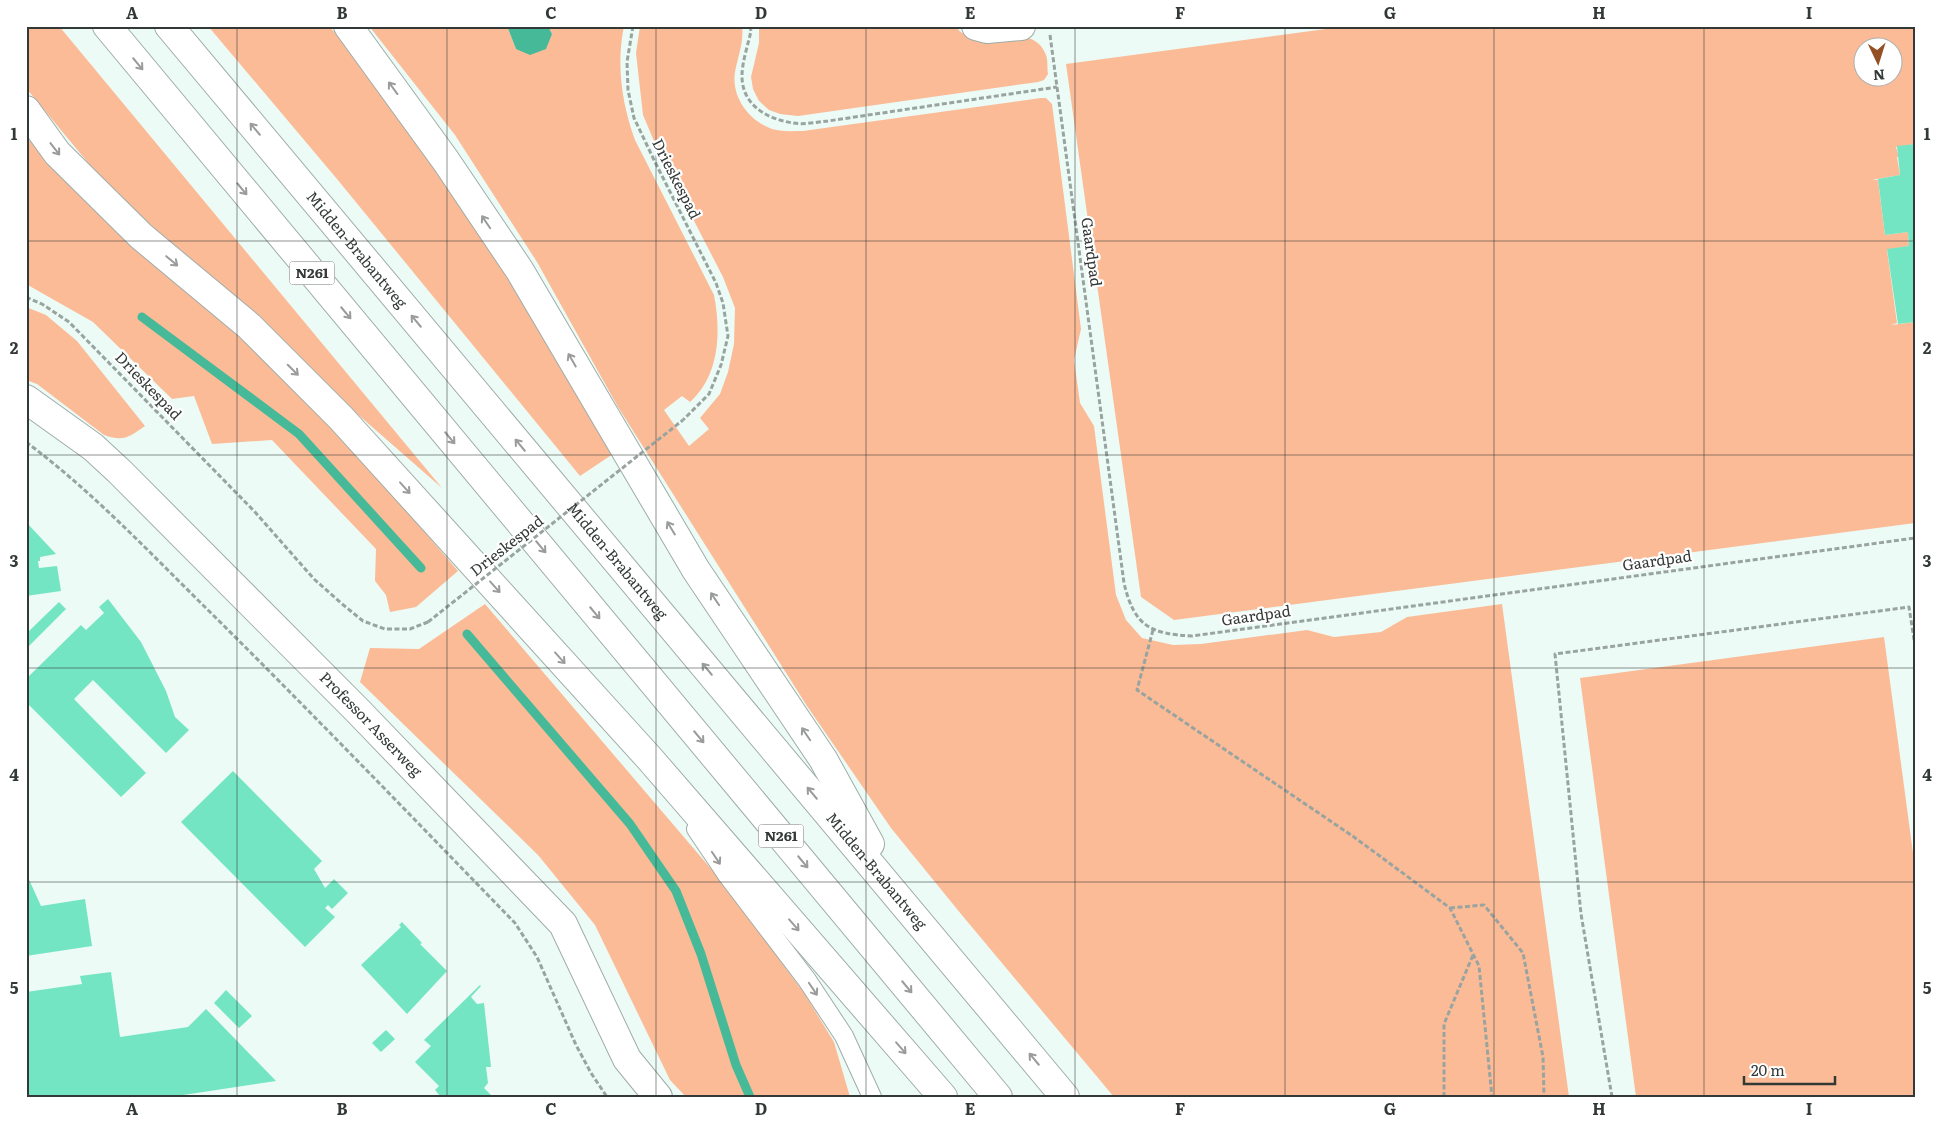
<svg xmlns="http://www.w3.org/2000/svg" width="1941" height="1123" viewBox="0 0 1941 1123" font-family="Literata,serif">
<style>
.green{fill:#fbbb97;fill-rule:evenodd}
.water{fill:#45b998}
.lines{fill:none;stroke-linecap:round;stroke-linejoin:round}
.stream{stroke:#45b998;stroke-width:9}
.building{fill:#74e5c2}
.service-casing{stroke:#9fada8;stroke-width:20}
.minor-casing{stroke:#9fada8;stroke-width:30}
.tertiary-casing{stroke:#9fada8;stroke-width:30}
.trunk-casing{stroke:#9fada8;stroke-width:30}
.path{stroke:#99a4a0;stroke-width:3;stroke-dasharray:5 2.5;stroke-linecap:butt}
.service{stroke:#fff;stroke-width:18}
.minor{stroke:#fff;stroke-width:28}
.tertiary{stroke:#fff;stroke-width:28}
.trunk{stroke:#fff;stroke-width:28}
.path-bridge{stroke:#99a4a0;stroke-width:3;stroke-dasharray:5 2.5;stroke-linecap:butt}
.oneway{stroke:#999c9a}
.grid{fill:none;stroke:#333936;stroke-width:1;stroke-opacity:0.55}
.labels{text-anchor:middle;stroke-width:4.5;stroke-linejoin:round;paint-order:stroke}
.shield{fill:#fff;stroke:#707472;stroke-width:1}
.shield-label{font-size:14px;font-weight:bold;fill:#333936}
.street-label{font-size:15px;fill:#333936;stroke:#fff}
.neatline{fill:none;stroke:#333936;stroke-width:2}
.grid-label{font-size:16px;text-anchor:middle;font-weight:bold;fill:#333936}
</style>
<rect width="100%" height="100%" fill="#ecfbf5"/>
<path class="green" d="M26,26H59L442,488L339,398L104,182L26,88Z
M208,26H329L404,115L492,247L613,454L580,476L337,179Z
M369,26H507L516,49L552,34L548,26H624C616,65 622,104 635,140L714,295C721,331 720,375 690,402L682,396L664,410L689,446L709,429L700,418L720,394L728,372L734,344L735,308L723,277L659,153L643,115L636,53L640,26H742C744,43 738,56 735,72C731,97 749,121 772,129C782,132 793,131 803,131L1041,98H1046L1052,104L1081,329L1074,360L1080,403L1094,426L1116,595L1126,620L1142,638L1173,645L1201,644L1307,630L1334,637L1381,632L1407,617L1502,604L1569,1097H1114L961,914L891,828L807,706L618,407L537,262L455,135Z
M759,26H955C976,56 1031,16 1046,55C1048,60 1047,68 1048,74L1044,80L1038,82L798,116L780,114L769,110L759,101L753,89L751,77L759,43Z
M1348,26H1915V144L1896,147L1899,157H1897L1900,175L1872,180H1878L1885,235L1908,232L1909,246L1887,250L1897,323L1891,325L1915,322V523L1174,620L1141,597L1066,64ZM1864,48H1894V78H1864Z
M26,137L104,217L248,342L349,444L458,571L416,607L390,612L386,595L375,581L376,549L272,440L212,444L194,396L172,399L93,322L26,284Z
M26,307L46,315L77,341L145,426C129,437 124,442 104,435L37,384L26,380Z
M485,604L718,877L804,993L834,1042L850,1097H686L670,1080L595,925L538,855L360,682L370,648L419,649Z
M1884,637L1915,868V1097H1636L1580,678Z"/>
<path class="water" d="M507,26H548L552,34L546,49L530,55L516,49Z"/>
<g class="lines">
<path class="stream" d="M142,317L299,434L421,568
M467,634L630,824L676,891L701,954L736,1065L750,1097"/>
</g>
<path class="building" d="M1915,144V322L1898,324L1887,249L1909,246L1908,232L1885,235L1878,179L1900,175L1897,146Z
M26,522L56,554L40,557V561H38L39,568L57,566L61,591L26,596Z
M108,599L141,642L166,691L175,717L189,730L166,753L93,680L74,699L146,773L121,797L26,702V679L81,625L86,630L104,613L99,607Z
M59,602L66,609L26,649V628L29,631Z
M233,771L322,861L314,869L325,888L334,879L348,893L332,909L328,905L325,908L335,917L305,947L181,822Z
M26,873L41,906L85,899L92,946L26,956Z
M402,922L422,943L420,944L447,971L407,1014L361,965L401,927L399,925Z
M111,972L120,1037L188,1027L206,1009L276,1081L170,1097H26V992L82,984L80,976Z
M480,985L481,986L471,997L477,1004L484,1003L491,1067H486L488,1083L484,1088L493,1097H441L435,1090L439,1086L415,1062L431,1046L424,1040Z
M226,990L252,1016L239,1028L214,1003Z
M386,1030L395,1039L381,1052L372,1043Z"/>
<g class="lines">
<g class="service-casing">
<path id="service" d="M696,829L727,875L807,980L844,1036L872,1097"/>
</g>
<g class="minor-casing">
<path id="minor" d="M976,26L987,29L1021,26"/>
</g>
<g class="tertiary-casing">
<g id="tertiary">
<path id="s1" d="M26,399L93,447L119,471L358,711L563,924L627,1059L658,1097"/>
</g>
</g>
<g class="trunk-casing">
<g id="trunk">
<path d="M107,26L998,1097"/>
<path id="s2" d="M169,26L1065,1097"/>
<path d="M348,26L446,161L520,271L696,570L823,759L870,844"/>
<path d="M26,110L57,153L141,236L249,326L341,418L650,759L943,1097"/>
</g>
</g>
<path class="path" d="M633,26L627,62L628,90L634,118L655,162L716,283L723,303L728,336L721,365L709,394L683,420
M750,26L751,31C748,45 742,62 742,76C742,106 768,119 793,123C804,125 817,122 828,121L1057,87
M1050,35L1124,583C1134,626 1150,634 1192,636L1915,538
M26,297L42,304L69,322L255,512L314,579L341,603L363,621L385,629H410L428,622
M26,442C92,491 149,552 207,609C311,712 413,818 515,923L537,957L576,1045L591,1073L607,1097
M1153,630L1137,690L1354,837L1450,908L1479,966L1492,1097
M1450,908L1484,905L1523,953L1543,1057L1544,1097
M1444,1097V1024L1473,955
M1612,1097L1581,914L1555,654L1909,607L1915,646"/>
<use href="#service" class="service"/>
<use href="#minor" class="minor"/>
<use href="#tertiary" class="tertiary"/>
<use href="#trunk" class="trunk"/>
<path class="path-bridge" d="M428,622L683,420"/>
</g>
<defs><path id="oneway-shaft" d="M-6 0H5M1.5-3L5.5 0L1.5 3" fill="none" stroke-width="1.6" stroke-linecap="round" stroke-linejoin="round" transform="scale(1.25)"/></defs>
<g class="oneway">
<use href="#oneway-shaft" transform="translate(138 64) rotate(50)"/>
<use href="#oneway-shaft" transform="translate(393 88) rotate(-126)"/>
<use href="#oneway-shaft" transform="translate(255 129) rotate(-130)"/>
<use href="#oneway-shaft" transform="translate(55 149) rotate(52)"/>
<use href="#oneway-shaft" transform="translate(242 189) rotate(50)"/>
<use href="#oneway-shaft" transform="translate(486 222) rotate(-124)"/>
<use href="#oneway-shaft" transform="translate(172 261) rotate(40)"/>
<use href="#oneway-shaft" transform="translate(346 313) rotate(50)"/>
<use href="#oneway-shaft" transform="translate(416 321) rotate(-130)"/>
<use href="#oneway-shaft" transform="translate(572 360) rotate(-120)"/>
<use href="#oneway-shaft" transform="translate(293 370) rotate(45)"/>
<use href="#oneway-shaft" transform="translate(450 438) rotate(50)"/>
<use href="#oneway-shaft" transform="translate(520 445) rotate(-130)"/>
<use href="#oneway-shaft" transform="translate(405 488) rotate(48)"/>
<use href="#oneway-shaft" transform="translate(671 528) rotate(-121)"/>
<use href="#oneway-shaft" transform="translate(541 547) rotate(50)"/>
<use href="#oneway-shaft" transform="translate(495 587) rotate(48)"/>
<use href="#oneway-shaft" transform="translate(715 599) rotate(-124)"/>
<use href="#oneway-shaft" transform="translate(595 613) rotate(50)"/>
<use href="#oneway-shaft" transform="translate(560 658) rotate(48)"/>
<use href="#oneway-shaft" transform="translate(707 669) rotate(-130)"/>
<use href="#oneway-shaft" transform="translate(806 734) rotate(-124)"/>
<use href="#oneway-shaft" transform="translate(699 737) rotate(50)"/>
<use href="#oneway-shaft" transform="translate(812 793) rotate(-130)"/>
<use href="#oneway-shaft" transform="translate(716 858) rotate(56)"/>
<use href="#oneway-shaft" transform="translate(803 862) rotate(50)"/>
<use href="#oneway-shaft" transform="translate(794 925) rotate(49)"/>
<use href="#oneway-shaft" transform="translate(907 987) rotate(50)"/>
<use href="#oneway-shaft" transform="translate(813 989) rotate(56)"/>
<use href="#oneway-shaft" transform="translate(901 1048) rotate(49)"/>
<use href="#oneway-shaft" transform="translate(1034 1059) rotate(-130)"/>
</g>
<path class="grid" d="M237,26V1097M447,26V1097M656,26V1097M866,26V1097M1075,26V1097M1285,26V1097M1494,26V1097M1704,26V1097M26,241H1915M26,455H1915M26,668H1915M26,882H1915"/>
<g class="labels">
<g class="shield">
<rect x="289.5" y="261.5" width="45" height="23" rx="4"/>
<rect x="758.5" y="824.5" width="45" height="23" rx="4"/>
</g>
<g class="shield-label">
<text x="312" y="278">N261</text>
<text x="781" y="841">N261</text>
</g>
<g class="street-label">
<text transform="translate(676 179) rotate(63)" y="5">Drieskespad</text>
<text dy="5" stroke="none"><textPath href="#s2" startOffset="292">Midden-Brabantweg</textPath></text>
<text transform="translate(1091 252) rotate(82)" y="5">Gaardpad</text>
<text transform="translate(148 386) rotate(46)" y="5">Drieskespad</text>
<text transform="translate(507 546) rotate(-38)" y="5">Drieskespad</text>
<text dy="5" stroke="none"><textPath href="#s2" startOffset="698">Midden-Brabantweg</textPath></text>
<text transform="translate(1657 561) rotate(-8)" y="5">Gaardpad</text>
<text transform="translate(1256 616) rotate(-8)" y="5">Gaardpad</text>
<text dy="5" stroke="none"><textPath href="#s1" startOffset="475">Professor Asserweg</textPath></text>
<text dy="5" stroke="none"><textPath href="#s2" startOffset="1102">Midden-Brabantweg</textPath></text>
</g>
</g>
<rect width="1941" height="1123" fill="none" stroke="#ffffff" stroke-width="55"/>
<g transform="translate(1878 62) rotate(176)"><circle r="24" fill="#ffffff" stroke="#adb0af"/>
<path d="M0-4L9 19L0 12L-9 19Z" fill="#945023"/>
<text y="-8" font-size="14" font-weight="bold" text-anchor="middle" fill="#333936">N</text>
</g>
<path d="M1744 1076v8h91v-8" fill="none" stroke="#333936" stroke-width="2.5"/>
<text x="1751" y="1076" font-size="15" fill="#333936" stroke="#ffffff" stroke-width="4" paint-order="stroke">20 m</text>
<rect x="28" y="28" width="1886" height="1068" class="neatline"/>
<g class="grid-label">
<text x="132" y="19">A</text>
<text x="342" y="19">B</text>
<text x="551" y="19">C</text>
<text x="761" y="19">D</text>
<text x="970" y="19">E</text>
<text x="1180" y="19">F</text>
<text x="1390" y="19">G</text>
<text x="1599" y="19">H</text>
<text x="1809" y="19">I</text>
<text x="14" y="140">1</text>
<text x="1927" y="140">1</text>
<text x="14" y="354">2</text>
<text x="1927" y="354">2</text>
<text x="14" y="567">3</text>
<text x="1927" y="567">3</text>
<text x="14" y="781">4</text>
<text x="1927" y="781">4</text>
<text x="14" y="994">5</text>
<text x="1927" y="994">5</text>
<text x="132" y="1115">A</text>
<text x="342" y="1115">B</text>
<text x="551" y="1115">C</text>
<text x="761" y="1115">D</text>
<text x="970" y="1115">E</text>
<text x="1180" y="1115">F</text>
<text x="1390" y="1115">G</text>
<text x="1599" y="1115">H</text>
<text x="1809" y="1115">I</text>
</g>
</svg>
